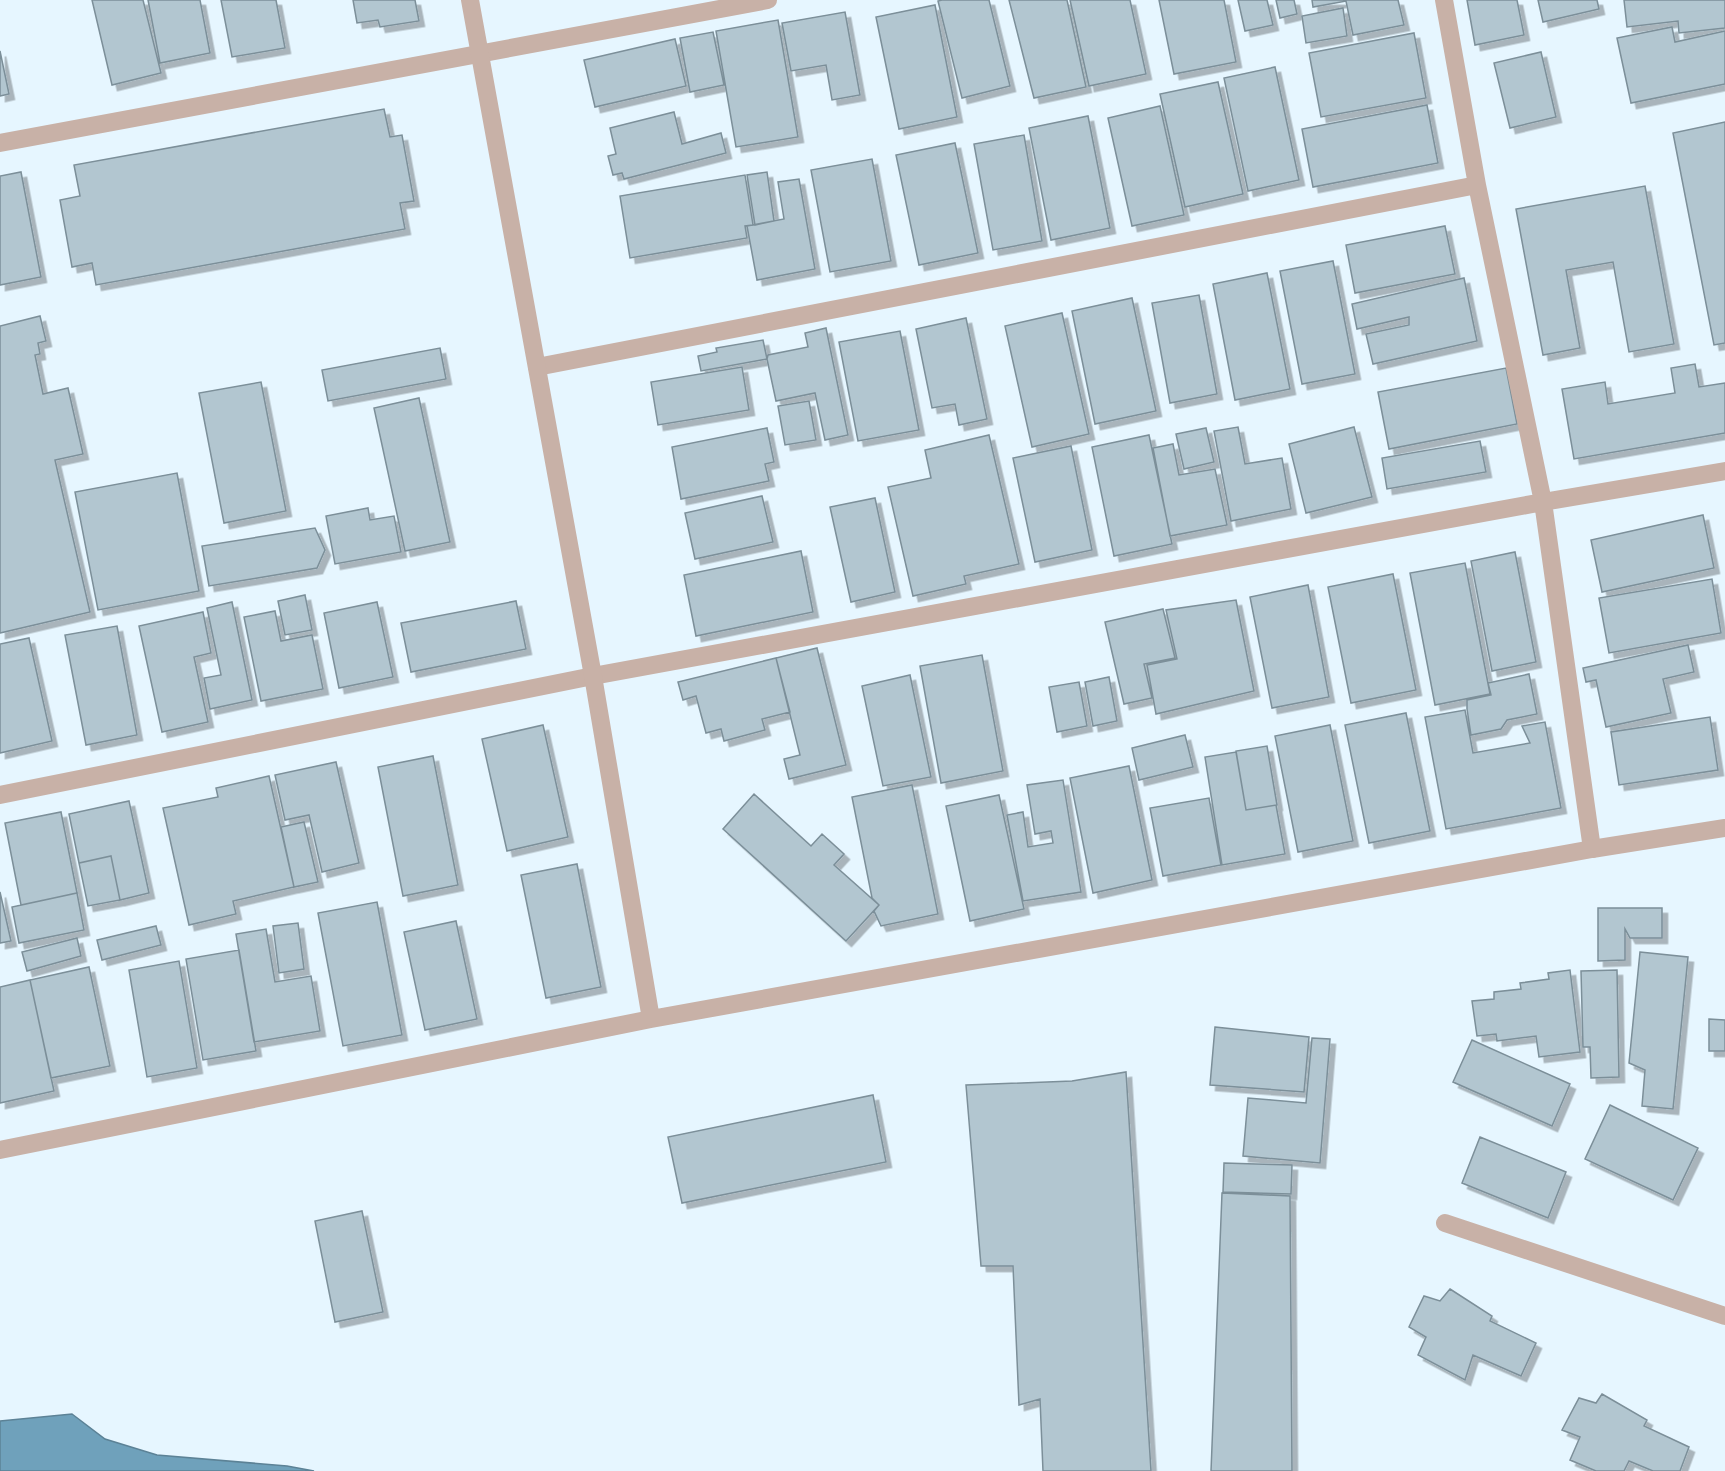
<svg xmlns="http://www.w3.org/2000/svg" width="1725" height="1471" viewBox="0 0 1725 1471" font-family="Barlow,sans-serif">
<style>
.water{fill:#6fa1bb;stroke:#5c8296;stroke-width:1.5}
.building{fill:#b2c6d0;stroke:#7c8f99;stroke-width:1.5;filter:url(#shadow)}
.lines{fill:none;stroke-linecap:round;stroke-linejoin:round}
.minor{stroke:#c8b1a7;stroke-width:18}
.tertiary{stroke:#c8b1a7;stroke-width:18}
</style>
<defs>
<filter id="shadow"><feDropShadow dx="5.5" dy="5.5" stdDeviation="0" flood-color="#0004"/></filter>
</defs>
<rect width="100%" height="100%" fill="#e6f6ff"/>
<path class="water" d="M72,1414L105,1439L157,1455L287,1466L314,1471H0V1421Z"/>
<path class="building" d="M92,0H143L161,73L112,85Z
M148,0H200L210,53L160,63Z
M221,0H276L285,48L232,57Z
M353,0H415L419,21L380,27L378,20L357,23Z
M942,0H989L1010,86L962,98L938,1Z
M1009,0H1067L1086,87L1034,98Z
M1070,0H1130L1146,74L1089,86Z
M1159,0H1224L1236,62L1174,74Z
M1238,0H1267L1273,25L1245,31Z
M1276,0H1294L1297,14L1280,18Z
M1312,0H1398L1404,25L1353,35L1346,1L1313,7Z
M1467,0H1517L1524,35L1475,45Z
M1538,0H1597L1599,9L1543,22Z
M1624,0H1725V28L1679,33L1678,21L1627,27Z
M935,5L957,117L899,129L876,17Z
M1343,8L1347,36L1306,43L1302,16Z
M845,12L860,95L832,100L826,65L791,71L782,23Z
M778,20L798,137L736,147L716,31Z
M1672,27L1675,42L1725,31V84L1631,103L1617,38Z
M713,32L724,85L690,92L680,38Z
M1414,33L1426,98L1321,117L1309,53Z
M675,39L686,86L595,107L584,60Z
M0,51L9,94L0,96Z
M1541,52L1556,117L1510,128L1494,63Z
M1275,67L1299,180L1248,191L1224,78Z
M1218,82L1243,194L1185,207L1160,94Z
M1427,105L1438,163L1313,187L1302,129Z
M1160,106L1184,215L1132,226L1108,118Z
M384,109L390,137L402,135L414,201L400,203L405,229L96,285L92,263L72,267L60,200L80,196L74,165Z
M674,112L682,144L721,133L726,153L624,179L622,173L613,175L608,156L616,154L610,128Z
M1088,116L1110,228L1051,240L1029,128Z
M1725,122V343L1714,345L1673,133Z
M1024,135L1042,241L993,250L974,144Z
M955,143L978,253L919,265L896,155Z
M872,159L891,261L830,272L811,170Z
M21,172L41,277L0,285V176Z
M767,172L774,221L755,225L747,175Z
M745,175L753,225L745,226L747,238L630,258L620,196Z
M799,179L815,269L757,280L747,226L784,219L778,182Z
M1645,186L1674,344L1629,352L1613,262L1566,270L1580,348L1543,355L1516,209Z
M1445,226L1455,274L1355,293L1346,245Z
M1333,261L1355,374L1302,384L1280,271Z
M1267,273L1290,389L1235,400L1213,284Z
M1464,278L1477,341L1373,364L1366,334L1409,325V317L1357,329L1352,304Z
M1199,295L1217,394L1170,403L1152,303Z
M1132,298L1156,411L1095,424L1072,311Z
M1062,313L1089,434L1032,447L1005,326Z
M40,316L46,341L38,343L40,354L35,355L43,394L68,388L83,454L55,460L90,612L0,633V326Z
M966,318L987,419L959,425L955,404L932,408L916,329Z
M826,328L848,435L825,440L815,393L776,401L767,359L768,355L808,347L805,333Z
M900,331L919,430L858,441L839,342Z
M763,340L767,359L701,371L698,356L717,352L716,348Z
M440,348L446,379L328,401L322,370Z
M1695,364L1699,387L1725,383V433L1574,459L1562,389L1605,382L1608,404L1675,393L1671,368Z
M742,367L749,410L658,425L651,382Z
M1506,368L1517,424L1389,449L1378,392Z
M261,382L286,511L224,523L199,393Z
M419,398L450,542L405,551L374,408Z
M809,401L816,440L785,445L778,406Z
M1238,427L1245,464L1282,458L1291,509L1231,521L1214,431Z
M1354,427L1372,497L1306,513L1289,444Z
M767,428L774,462L765,464L769,481L681,499L672,447Z
M1206,428L1214,462L1184,469L1176,434Z
M989,435L1019,564L964,576L966,584L913,596L888,487L931,478L925,450Z
M1149,435L1172,544L1114,556L1092,447Z
M1480,441L1486,472L1387,489L1382,458Z
M1173,444L1179,475L1215,469L1227,525L1170,536L1153,448Z
M1071,446L1092,550L1035,562L1013,458Z
M177,473L199,591L98,610L75,492Z
M762,496L773,542L695,559L685,513Z
M875,498L895,592L851,602L830,507Z
M368,508L370,520L394,516L401,552L335,564L326,516Z
M1703,515L1714,568L1602,592L1591,540Z
M315,528L325,550L317,568L209,586L202,546Z
M801,551L813,612L696,636L684,575Z
M1515,552L1536,662L1492,671L1471,561Z
M1465,563L1490,694L1435,705L1410,573Z
M1393,574L1416,690L1351,703L1328,587Z
M1712,579L1721,633L1609,653L1599,598Z
M1308,585L1329,697L1272,708L1250,597Z
M305,595L312,630L285,635L278,601Z
M1236,600L1254,691L1156,714L1147,665L1177,659L1166,610Z
M516,601L526,649L411,672L401,623Z
M232,602L252,700L210,709L204,678L221,675L207,608Z
M377,602L393,677L339,688L324,613Z
M1163,609L1175,658L1144,664L1152,698L1124,704L1105,622Z
M275,611L281,641L312,635L323,689L261,701L244,617Z
M203,612L211,653L194,657L208,722L162,732L139,626Z
M117,626L137,735L86,745L65,635Z
M29,638L52,741L0,753V644Z
M1688,645L1694,672L1663,679L1671,713L1606,727L1596,680L1586,682L1583,668Z
M817,648L846,765L789,779L784,759L800,755L776,658Z
M982,655L1003,771L941,783L920,666Z
M776,658L790,712L762,719L765,730L724,741L721,729L706,733L696,696L683,700L678,682Z
M1529,674L1537,714L1507,720L1501,729L1471,735L1467,709V700L1491,695L1488,683Z
M910,675L931,777L883,786L862,686Z
M1109,677L1117,721L1093,726L1085,682Z
M1079,682L1087,726L1057,732L1049,687Z
M1465,710L1473,753L1530,743L1522,726L1545,722L1561,808L1446,829L1425,717Z
M1406,713L1430,831L1369,843L1345,725Z
M1710,717L1718,770L1619,785L1611,732Z
M543,725L568,837L507,851L482,739Z
M1330,725L1353,841L1298,852L1275,736Z
M1185,735L1193,767L1139,780L1132,748Z
M1267,746L1277,805L1246,810L1236,751Z
M1236,752L1246,810L1276,805L1285,854L1222,865L1205,757Z
M433,756L458,885L403,896L378,767Z
M336,762L359,863L322,872L309,815L285,820L275,775Z
M1129,766L1152,880L1093,893L1070,778Z
M269,776L294,887L233,901L236,914L189,925L163,808L218,797L216,788Z
M1063,780L1081,892L1023,901L1007,815L1023,812L1028,847L1053,843L1051,831L1035,834L1027,785Z
M912,785L938,914L881,926L874,911L879,905L872,898L852,797Z
M754,794L811,846L822,834L844,854L834,865L879,905L846,941L723,829Z
M999,795L1024,909L970,921L946,806Z
M1209,798L1221,865L1163,876L1150,808Z
M129,801L149,893L120,900L111,856L79,863L69,814Z
M61,812L77,893L21,905L5,823Z
M304,822L318,882L294,887L281,827Z
M111,856L120,900L88,906L79,863Z
M577,864L601,987L546,998L521,875Z
M0,892L11,941L0,943Z
M77,893L84,930L19,943L12,907Z
M377,902L402,1035L343,1046L318,913Z
M1598,908H1662V938H1630L1625,929V960L1598,961Z
M456,921L477,1019L425,1030L404,932Z
M298,923L304,969L279,973L273,926Z
M156,926L161,945L102,960L97,940Z
M266,929L275,982L311,976L320,1031L254,1042L236,934Z
M77,938L81,956L27,971L22,952Z
M239,950L256,1051L203,1060L186,959Z
M1640,952L1688,957L1673,1109L1642,1106L1645,1070L1629,1063Z
M179,961L197,1068L147,1077L129,970Z
M89,967L110,1066L51,1078L30,980Z
M1570,970L1580,1052L1539,1057L1536,1036L1497,1041L1496,1034L1477,1036L1472,1001L1494,999V992L1521,989L1520,983L1549,979L1548,973Z
M1617,970L1619,1077L1591,1078L1590,1047H1583L1581,971Z
M30,980L54,1091L0,1103V987Z
M1709,1019L1725,1020V1051H1709Z
M1215,1027L1309,1037L1304,1092L1210,1085Z
M1312,1038L1330,1039L1320,1163L1243,1156L1248,1098L1306,1103Z
M1472,1040L1570,1084L1552,1126L1453,1082Z
M1126,1072L1151,1471H1043L1040,1399L1019,1405L1013,1266H981L966,1085L1072,1081Z
M873,1095L886,1162L682,1203L668,1137Z
M1610,1105L1698,1148L1673,1200L1585,1159Z
M1480,1137L1566,1172L1548,1218L1462,1183Z
M1224,1163L1292,1165L1291,1194L1223,1192Z
M1222,1193L1290,1196L1292,1471H1211Z
M362,1211L383,1312L335,1322L315,1221Z
M1450,1289L1492,1316L1490,1321L1536,1343L1521,1376L1473,1355L1465,1380L1418,1355L1426,1337L1409,1327L1424,1296L1440,1301Z
M1602,1394L1647,1420L1644,1426L1689,1447L1680,1471H1653L1629,1461L1624,1471H1596L1570,1460L1580,1437L1562,1430L1579,1398L1596,1403Z"/>
<g class="lines">
<path class="minor" d="M1444,0L1477,185L1543,502L1592,849
M0,143L768,0
M537,367L1477,185
M0,795L593,676L1543,502L1725,471
M1445,1223L1725,1316"/>
<path class="tertiary" d="M470,0L593,676L651,1019
M0,1150L651,1019L1592,849L1725,828"/>
</g>
</svg>
